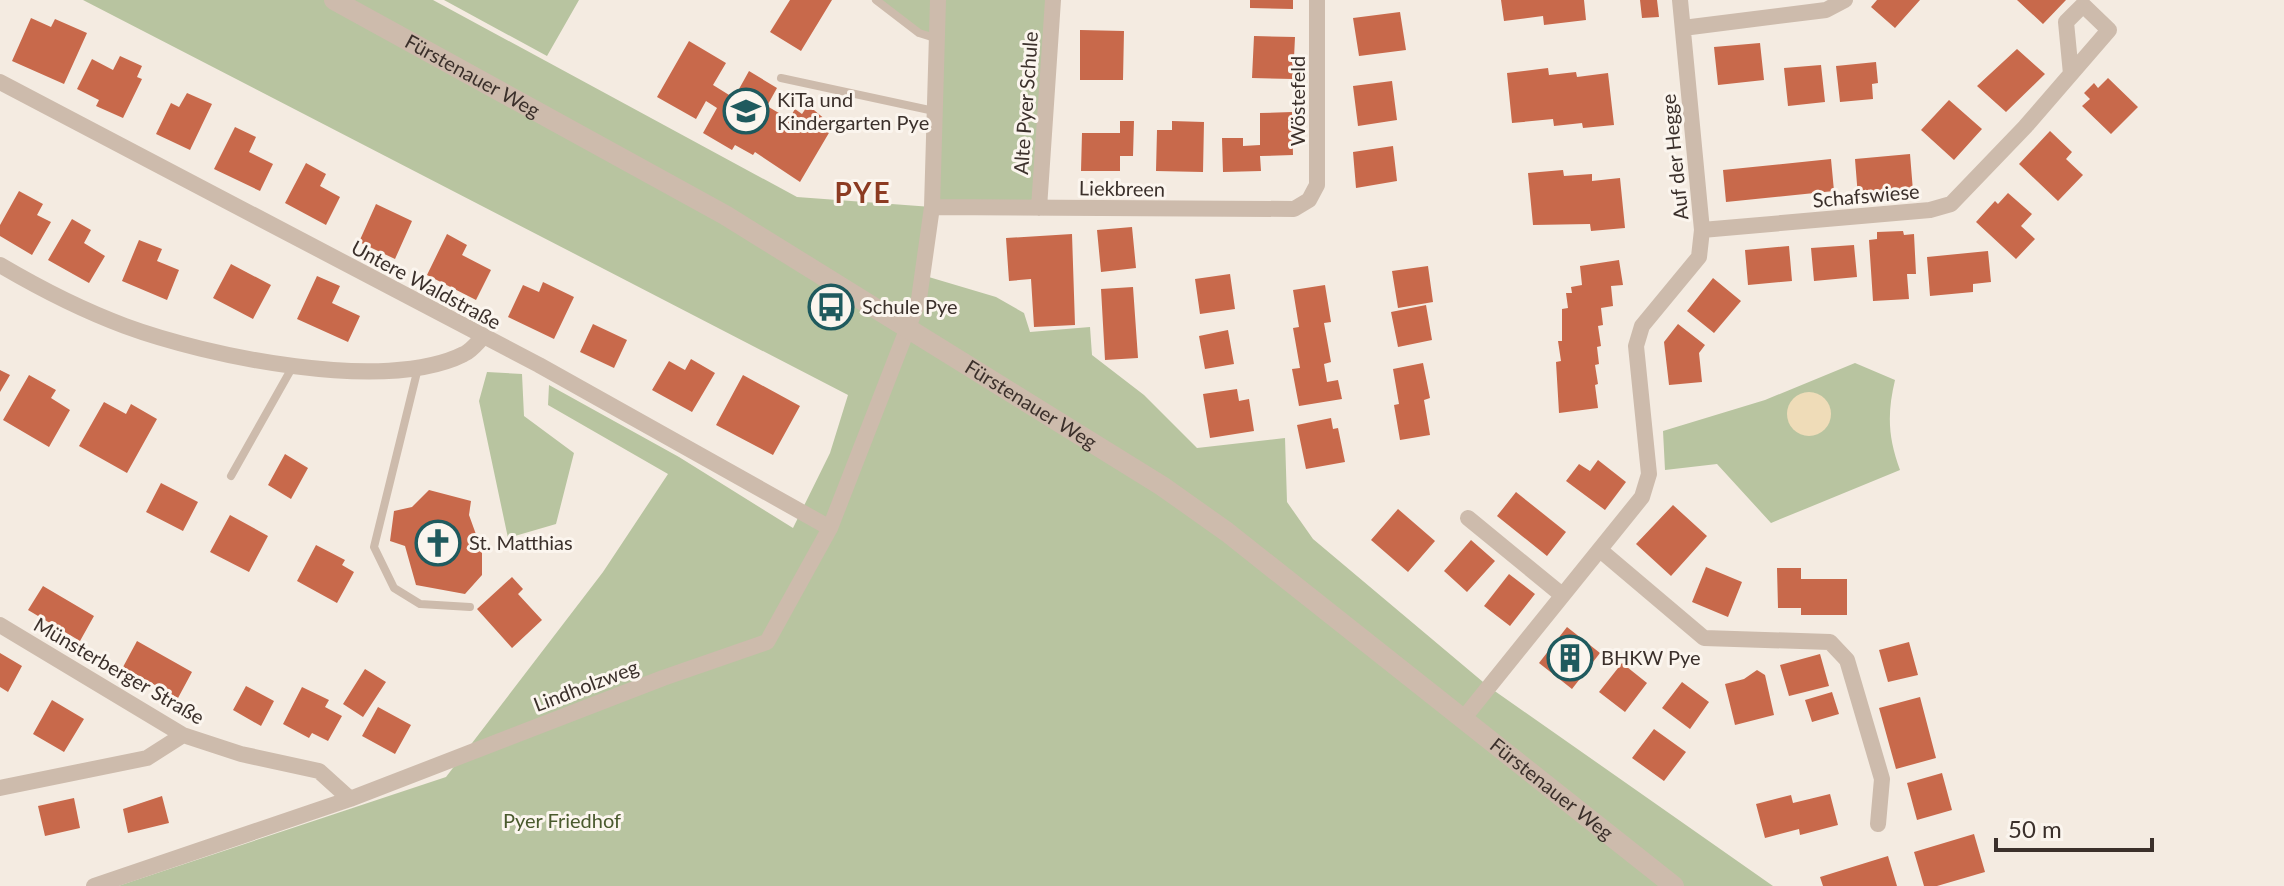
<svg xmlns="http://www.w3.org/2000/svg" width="2284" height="886" viewBox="0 0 2284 886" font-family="Lato,sans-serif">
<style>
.green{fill:#b8c4a0}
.sand{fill:#efdcb8}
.building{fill:#c8694b}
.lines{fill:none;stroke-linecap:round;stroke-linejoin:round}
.service{stroke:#cdbbac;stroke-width:8}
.minor{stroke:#cdbbac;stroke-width:16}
.tertiary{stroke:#cdbbac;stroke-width:20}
.labels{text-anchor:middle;stroke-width:6;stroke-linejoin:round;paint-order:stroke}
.street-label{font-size:20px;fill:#3b302b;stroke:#fbf5ee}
.poi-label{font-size:20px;fill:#3b302b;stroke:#fbf5ee;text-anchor:start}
.park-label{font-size:20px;fill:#4a5a2e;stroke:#fbf5ee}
.district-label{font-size:28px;font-weight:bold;letter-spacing:2px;fill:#8c3b22;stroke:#fbf5ee}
</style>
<rect width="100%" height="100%" fill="#f4ebe1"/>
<path class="green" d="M83,0H433L797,197L932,207L939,39L919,33L876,0H1053L1039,208L933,207L922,275L996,297L1024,313L1030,332L1090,327L1092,355L1144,395L1197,448L1285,438L1287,502L1313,539L1489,687L1773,886H118L446,777L603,572L668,474L548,405L549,385L679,457L793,528L830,453L848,395Z
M444,0H579L547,56Z
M1855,363L1895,380C1887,414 1888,437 1900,470L1771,523L1717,464L1665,470L1663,431L1765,400Z
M487,372L522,374L524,416L574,453L556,524L508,538L479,401Z"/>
<path class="sand" d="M1787 414a22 22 0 1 1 44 0a22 22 0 1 1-44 0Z"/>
<path class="building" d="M790,0H832L801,51L770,32Z
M1250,0H1293V9L1250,8Z
M1501,0H1584L1586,20L1544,25L1543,16L1504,21Z
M1640,0H1657L1659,17L1642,18Z
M1877,0H1920L1895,28L1871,7Z
M2017,0H2066L2043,24Z
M1400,12L1406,50L1359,56L1353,18Z
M31,18L51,27L55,19L87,33L64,84L12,61Z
M1080,30L1124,31L1123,80H1080Z
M1254,36L1295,37L1293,79L1252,78Z
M689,41L726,63L713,85L734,98L749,71L777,88L767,106L789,119L795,109L802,114L808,105L833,126L800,182L755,152L753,155L735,145L732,150L703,133L717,108L706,101L696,119L657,97Z
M1760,43L1764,80L1718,85L1714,47Z
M2017,49L2045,74L2006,112L1977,86Z
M120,56L142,66L137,77L142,79L123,118L96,106L99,100L77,89L92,59L113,70Z
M1876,62L1878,83L1872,84L1873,99L1840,102L1836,66Z
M1821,65L1825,102L1788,106L1784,68Z
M1548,68L1549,75L1576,72L1577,77L1608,73L1614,125L1583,128L1582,123L1554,126L1553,119L1512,123L1507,73Z
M2108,78L2138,107L2111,134L2082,106L2090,99L2084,93L2094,83L2098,88Z
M1392,81L1397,120L1358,126L1353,86Z
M187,93L212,104L190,150L156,134L171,103L179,107Z
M1949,100L1982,129L1954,160L1921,130Z
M1292,112L1293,155L1260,156L1261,171L1223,172L1222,138H1243V146L1260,145V113Z
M1120,121H1134L1133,156H1120V171H1081L1082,133H1120Z
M1172,121L1204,122L1203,172L1156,171L1157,130H1172Z
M235,127L256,137L249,152L273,164L260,191L214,169Z
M2050,131L2072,152L2066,159L2083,175L2058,201L2019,164Z
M1393,146L1397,181L1356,188L1353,152Z
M1910,154L1913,191L1858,197L1855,159Z
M1831,159L1834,191L1726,202L1723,170Z
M306,163L326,174L320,186L340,197L326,225L285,203Z
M1563,170L1564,176L1592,174V181L1620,178L1625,228L1591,231L1590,224L1533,225L1528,173Z
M19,191L43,204L37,215L51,222L32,255L0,236V225Z
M2008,193L2032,214L2021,226L2035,239L2016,259L1976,222L1995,201L1998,204Z
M376,204L412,221L395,259L359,242Z
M72,219L91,230L84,243L105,256L89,283L48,260Z
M1132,227L1136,268L1101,272L1097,230Z
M1903,231L1904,235L1914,234L1916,274H1907L1909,299L1873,301L1869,240L1877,239V232Z
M447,234L467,245L462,255L491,270L476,300L427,275Z
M1072,234L1075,325L1034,327L1031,279L1009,281L1006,238Z
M139,240L162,249L157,261L179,270L167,300L122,281Z
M1854,245L1857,277L1814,281L1811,248Z
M1789,246L1792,281L1748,285L1745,250Z
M1988,251L1991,282L1973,284V292L1930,296L1927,257Z
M1619,260L1623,285L1611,286L1613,306L1601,308L1603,325L1598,326L1601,346L1597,347L1599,364L1595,365L1598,384L1595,385L1598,408L1559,413L1556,362L1561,361L1558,341H1562V309L1568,308L1566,293H1572L1571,287L1582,285L1580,266Z
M231,264L271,285L253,319L213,298Z
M1428,266L1433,302L1398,308L1392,271Z
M1230,274L1235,309L1200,314L1195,279Z
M317,276L340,286L332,303L360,316L348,342L297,319Z
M1713,278L1741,301L1714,333L1687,311Z
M543,282L574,297L554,339L508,317L523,285L539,292Z
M1325,285L1331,322L1324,323L1331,362L1324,364L1327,382L1338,380L1342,399L1299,406L1292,369L1300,368L1293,328L1299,327L1293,290Z
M1133,287L1138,358L1105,360L1101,289Z
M1426,305L1432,340L1398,347L1391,312Z
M593,324L627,340L614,368L580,352Z
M1678,324L1705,345L1699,353L1702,382L1669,385L1664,342Z
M1228,330L1234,364L1205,369L1199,336Z
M691,359L715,373L692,412L652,390L669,361L685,370Z
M1423,363L1430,398L1424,400L1430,435L1400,440L1394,405L1399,404L1393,369Z
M0,370L10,375L0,392Z
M29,375L56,390L51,398L70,410L49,447L3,420Z
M743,375L800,406L773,455L716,425Z
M1237,389L1239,401L1249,399L1254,431L1210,438L1203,394Z
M104,402L126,414L131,404L157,419L127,473L79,446Z
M1331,418L1333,429L1338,428L1345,462L1306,469L1297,425Z
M285,454L308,468L291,499L268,485Z
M1598,460L1626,482L1605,510L1566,481L1579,464L1590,471Z
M161,483L198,502L183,531L146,512Z
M429,490L471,501L469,515L482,551V575L465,594L416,585L405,546L390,541L394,511L412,507Z
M1516,492L1566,532L1547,556L1497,516Z
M1673,505L1707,536L1671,576L1636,544Z
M1398,509L1435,541L1408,572L1371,540Z
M230,515L268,536L249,572L210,552Z
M1471,540L1495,561L1467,592L1444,571Z
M316,545L345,560L342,565L354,572L337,603L297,581Z
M1706,567L1742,582L1728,617L1692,602Z
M1777,568H1801V579H1847V615H1801V608H1778Z
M1509,574L1535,594L1510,626L1484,606Z
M512,577L523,589L518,594L542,620L512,648L477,609Z
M43,586L94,616L80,641L28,610Z
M1567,627L1600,653L1572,689L1539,663Z
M137,641L192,672L178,698L123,667Z
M1909,642L1918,675L1888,682L1879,650Z
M0,653L22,666L8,692L0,687Z
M1820,654L1829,686L1789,696L1780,665Z
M1622,663L1647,683L1625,712L1599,692Z
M365,669L386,682L363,717L343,704Z
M1757,670L1765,675L1774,715L1735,725L1725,684L1744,679Z
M1682,682L1709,702L1690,729L1662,708Z
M246,686L274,701L261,726L233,710Z
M302,687L329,700L325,707L342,716L328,741L312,733L309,738L283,724Z
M1832,692L1839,714L1812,722L1805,700Z
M1920,697L1936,758L1896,769L1879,708Z
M52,700L84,719L64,752L33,734Z
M378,707L411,725L395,754L362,736Z
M1654,729L1686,752L1664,781L1632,758Z
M1942,773L1952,810L1917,820L1907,783Z
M1830,794L1838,825L1800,835L1799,829L1765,838L1756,804L1791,795L1793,803Z
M162,796L169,823L128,833L123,809Z
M74,798L80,828L45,836L38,806Z
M1974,834L1985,872L1937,886H1924L1914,852Z
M1888,856L1897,886H1823L1820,877Z"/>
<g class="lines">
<path class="service" d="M876,0L919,33L938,39
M781,78L934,111
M418,368L374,547L394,588L420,604L470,607
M231,476L293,366"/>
<path class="minor" d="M1683,28L1826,10L1845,0
M0,82L539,365L830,528
M932,207L1294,209L1309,200L1317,185V0
M1039,208L1053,0
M1702,230L1930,210L1951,204L2025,127L2109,30L2083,5L2066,22L2071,74
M0,265C39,288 82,310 125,326C206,356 385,394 464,354C471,351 477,343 482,338
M1468,518L1562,595
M1600,550L1704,638L1830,642L1847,660L1882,779L1878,824
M0,625L183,735L241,754L319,771L350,799
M1463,719L1642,497L1649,474L1636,346L1642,326L1699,257L1702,230L1680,0
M0,788L147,758L183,735
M94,886L350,799L663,678L767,642L830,528L919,299L932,207L938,0"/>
<path class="tertiary" id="s1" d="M334,0L725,215L1162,486L1227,532L1674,886"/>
</g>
<defs>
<g id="school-ring" transform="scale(2.3)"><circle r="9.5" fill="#fbf5ee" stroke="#1f5a5e" stroke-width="1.5"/><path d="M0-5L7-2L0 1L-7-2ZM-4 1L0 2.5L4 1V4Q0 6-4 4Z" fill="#1f5a5e"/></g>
<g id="bus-ring" transform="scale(2.3)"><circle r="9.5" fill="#fbf5ee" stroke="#1f5a5e" stroke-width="1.5"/><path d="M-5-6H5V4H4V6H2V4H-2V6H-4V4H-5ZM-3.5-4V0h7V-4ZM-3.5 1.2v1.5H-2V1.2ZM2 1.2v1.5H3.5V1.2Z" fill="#1f5a5e"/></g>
<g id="church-ring" transform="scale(2.3)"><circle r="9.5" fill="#fbf5ee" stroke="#1f5a5e" stroke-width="1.5"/><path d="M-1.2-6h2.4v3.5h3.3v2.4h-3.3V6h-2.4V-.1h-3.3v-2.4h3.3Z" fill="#1f5a5e"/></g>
<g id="building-ring" transform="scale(2.3)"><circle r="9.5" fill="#fbf5ee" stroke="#1f5a5e" stroke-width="1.5"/><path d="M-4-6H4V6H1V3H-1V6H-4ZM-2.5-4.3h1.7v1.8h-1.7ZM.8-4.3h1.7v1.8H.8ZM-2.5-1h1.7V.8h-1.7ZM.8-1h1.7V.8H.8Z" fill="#1f5a5e"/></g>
</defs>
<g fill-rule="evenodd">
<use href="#school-ring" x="746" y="111"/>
<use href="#bus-ring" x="831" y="307"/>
<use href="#church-ring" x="438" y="543"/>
<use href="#building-ring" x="1570" y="658"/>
</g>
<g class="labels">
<g class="street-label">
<text dy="7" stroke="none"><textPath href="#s1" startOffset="158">Fürstenauer Weg</textPath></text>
<text transform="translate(1298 101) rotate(-90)" y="7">Wöstefeld</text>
<text transform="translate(1026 103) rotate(-86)" y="7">Alte Pyer Schule</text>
<text transform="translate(1675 157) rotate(-96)" y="7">Auf der Hegge</text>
<text transform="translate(1122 189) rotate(1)" y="7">Liekbreen</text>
<text transform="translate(1866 196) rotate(-5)" y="7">Schafswiese</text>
<text transform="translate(426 285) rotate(28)" y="7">Untere Waldstraße</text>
<text dy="7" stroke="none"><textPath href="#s1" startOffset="806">Fürstenauer Weg</textPath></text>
<text transform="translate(119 671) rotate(30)" y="7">Münsterberger Straße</text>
<text transform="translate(586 686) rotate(-21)" y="7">Lindholzweg</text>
<text dy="7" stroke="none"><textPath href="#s1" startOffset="1454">Fürstenauer Weg</textPath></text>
</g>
<g class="poi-label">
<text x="777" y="107">KiTa und<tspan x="777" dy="23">Kindergarten Pye</tspan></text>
<text x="862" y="314">Schule Pye</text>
<text x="469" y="550">St. Matthias</text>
<text x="1601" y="665">BHKW Pye</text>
</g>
<g class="park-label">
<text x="562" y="828">Pyer Friedhof</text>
</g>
<g class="district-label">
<text x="863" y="203">PYE</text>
</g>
</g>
<path d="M1996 838v12h156v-12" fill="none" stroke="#3b302b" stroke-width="4"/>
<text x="2008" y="838" font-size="24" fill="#3b302b" stroke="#fbf5ee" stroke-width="6" paint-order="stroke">50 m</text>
</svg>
